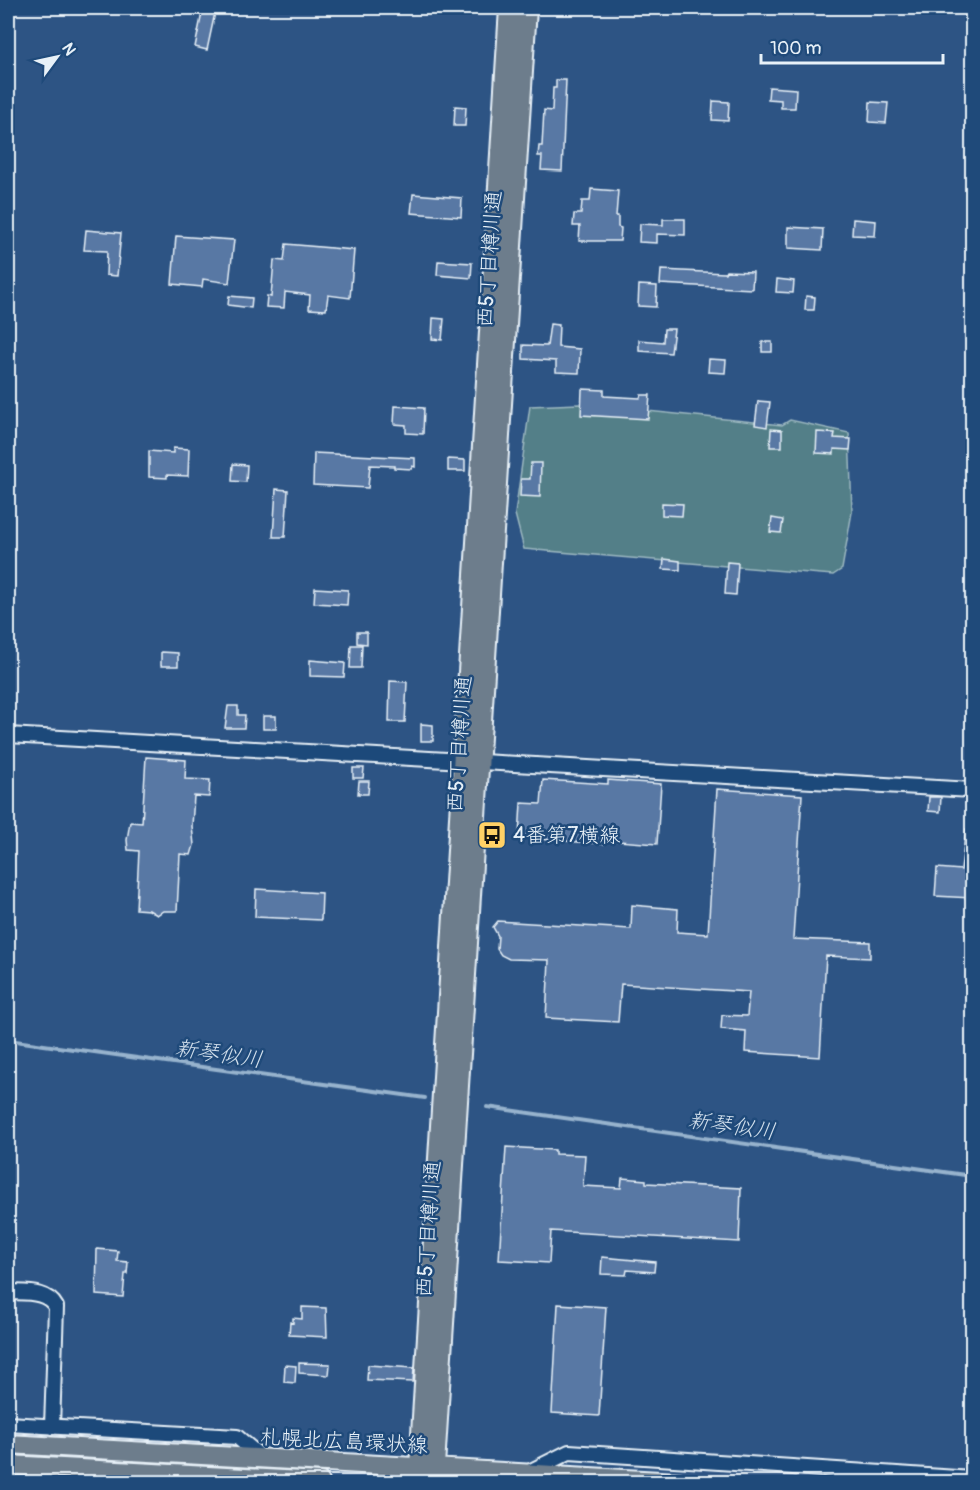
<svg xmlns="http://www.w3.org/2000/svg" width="980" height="1490" viewBox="0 0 980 1490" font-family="Pangolin,'Klee One',sans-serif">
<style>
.green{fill:#527f88;stroke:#9db8c0;stroke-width:1.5}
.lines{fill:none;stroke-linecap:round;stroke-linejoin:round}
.stream{stroke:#97b3cd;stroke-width:4}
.building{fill:#5978a4;stroke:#e8f1f8;stroke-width:1.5}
.minor-casing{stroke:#e8f1f8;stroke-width:18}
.major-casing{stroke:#e8f1f8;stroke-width:22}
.minor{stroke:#1f4a7a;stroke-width:14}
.major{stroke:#6d7d8c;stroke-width:18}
.labels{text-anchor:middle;stroke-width:5;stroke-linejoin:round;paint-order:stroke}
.street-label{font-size:21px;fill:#e8f1f8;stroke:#1f4a7a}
.poi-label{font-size:21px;fill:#e8f1f8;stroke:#1f4a7a;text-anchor:start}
.water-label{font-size:22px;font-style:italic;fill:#d4e1ed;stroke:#1f4a7a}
</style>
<rect width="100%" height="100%" fill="#2d5484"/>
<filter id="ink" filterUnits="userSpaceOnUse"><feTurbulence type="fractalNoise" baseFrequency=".0167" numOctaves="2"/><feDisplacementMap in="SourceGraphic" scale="12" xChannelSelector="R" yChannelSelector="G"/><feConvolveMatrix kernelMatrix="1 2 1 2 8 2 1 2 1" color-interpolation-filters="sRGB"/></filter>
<g filter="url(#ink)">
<path class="green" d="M579,404L782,425L790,420L849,433L852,512L842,569L833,575L524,549L515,514L530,406Z"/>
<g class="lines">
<path class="stream" d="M8,1040L425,1098
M487,1107L972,1176"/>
</g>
<path class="building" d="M203,8H216L207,50L195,47Z
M556,80H566L562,171L541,170L542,156H538L539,146H542L544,110L552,111L553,88H556Z
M769,87L796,89L795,108H781V100L768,99Z
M713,101L729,102L728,121L712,120Z
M870,102L888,103L886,123L869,122Z
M455,106L466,107L465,126H454Z
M591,189L618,191L616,216H618V227L621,228L620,241H579L580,226H573L574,214H581L582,201H590Z
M413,194L462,198L461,217L411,213Z
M663,219H685V235L657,234V243L639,242L640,224L663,225Z
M853,219L876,221L875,236L852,235Z
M788,227L823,229L822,250L788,248Z
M86,230L121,233L117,276L106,275L107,251L84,250Z
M176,236L234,240L229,283L203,279L202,287L172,284Z
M286,244L354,250L350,298L328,295L326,310L309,309L310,295L285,292L284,308L266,307L267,296L271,297L274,260L284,261Z
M438,261L472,263L471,278L437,275Z
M661,270L725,273L726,271L753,272L752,289L660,284Z
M777,279L794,281L793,293L776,292Z
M639,285L657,286L656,307L638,306Z
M229,296L252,298L251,308L228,305Z
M806,296L815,297L814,310H805Z
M433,318L444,319L442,340L432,339Z
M550,324L559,325L558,347L580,349L579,373L556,372V361L523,359V345L547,346Z
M664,329H674L671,353L639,351V340L663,342Z
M762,342H772V352H762Z
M709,359L726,360L725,373L708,372Z
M582,389L604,390V396L640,398L641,395H650L648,419L581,415Z
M758,401L770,402L767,427L755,425Z
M395,406L424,408L423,434L406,433V425L394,424Z
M771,429L782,430V447H770Z
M817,432L835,433L834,438L851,439L850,450L834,449V454L816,453Z
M173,448L189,449L188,476L167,475V478L149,477V451L173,453Z
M314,453L415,458V467L412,466V469L394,468V466L370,465L368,488L313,485Z
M448,459L465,460V471H448Z
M531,463H541L540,497L520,496L521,479H530Z
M233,464L247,465L246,482L232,481Z
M276,489L288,490L285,537H273Z
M662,503L683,504L682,516L662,515Z
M772,518L783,520L781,533L770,532Z
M664,559L680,561V570L663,569Z
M727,562L738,563L736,595L725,594Z
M315,588L348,590L347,605L314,603Z
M357,632H367V644L357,643Z
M351,645H362L361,668H350Z
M161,652L178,653V666H161Z
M310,660L345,663L344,677L310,676Z
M390,681L407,682L405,722H389Z
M228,706H238V715H245L244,728H225Z
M263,716H276V729H263Z
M421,724L433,725V741H421Z
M146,757L186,760L185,779L210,780L209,797L194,796L192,826L194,845L191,855L180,854L177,911H163L157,915L149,910L136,909L139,851L128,850L127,840L130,822L142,823Z
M353,768H364L363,778H353Z
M543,780L608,784V780L661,784L657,844L605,840L604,844L539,839L540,837L519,836L521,803L541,804Z
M359,781H369L368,794H358Z
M717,789L802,795L793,939L870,942V958L826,956L820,1057L745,1052L746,1031L721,1029L722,1015L747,1016L749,992L621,984L618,1022L546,1018L549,960L509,959L501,955L497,949L498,936L493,927L498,921L631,929L632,905L678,909L677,932L708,934Z
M929,797H941L940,812L928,811Z
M966,829H972V898L935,896L937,868L961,870Z
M256,889L322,893L321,920L255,917Z
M506,1147L555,1150V1154L585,1155L583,1186L621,1188L622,1178L646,1180V1183L741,1188L739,1242L551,1231L549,1263L499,1260Z
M97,1249L118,1251L117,1261L128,1262L127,1274H125L123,1297L96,1295Z
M602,1257L655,1262L654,1272L627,1270L626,1275L601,1274Z
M558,1304L606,1307L599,1416L552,1413Z
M302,1307L326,1308L327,1337L289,1335L290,1322L293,1323V1318L302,1319Z
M299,1363L330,1364L329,1375L299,1373Z
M285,1365L296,1366L295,1383L284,1382Z
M368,1365L414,1368L413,1382L367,1380Z"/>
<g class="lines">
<g class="minor-casing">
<path id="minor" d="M8,735L972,790
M8,1292C25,1293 47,1290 56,1307L52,1427
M8,1424L237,1437L263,1459
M527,1473L569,1452L972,1479"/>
</g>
<g class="major-casing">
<path id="major" d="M8,1444L678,1482
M8,1465L320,1482
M418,1482L509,8
M434,1482L527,8"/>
</g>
<use href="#minor" class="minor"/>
<use href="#major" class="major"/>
</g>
</g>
<defs>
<g id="bus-square" transform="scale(1.5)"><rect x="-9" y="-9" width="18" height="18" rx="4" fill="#ffd166" stroke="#1f4a7a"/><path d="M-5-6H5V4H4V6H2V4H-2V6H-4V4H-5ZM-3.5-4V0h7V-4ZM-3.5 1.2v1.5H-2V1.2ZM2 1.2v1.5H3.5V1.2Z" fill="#111"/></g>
</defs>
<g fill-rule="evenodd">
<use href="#bus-square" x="492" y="835"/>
</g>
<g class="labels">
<g class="street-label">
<text transform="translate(489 259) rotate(-86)" y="7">西5丁目樽川通</text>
<text transform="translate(459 744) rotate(-86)" y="7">西5丁目樽川通</text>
<text transform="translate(428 1229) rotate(-86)" y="7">西5丁目樽川通</text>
<text transform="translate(344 1441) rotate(3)" y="7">札幌北広島環状線</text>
</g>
<g class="poi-label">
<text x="513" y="842">4番第7横線</text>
</g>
<g class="water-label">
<text transform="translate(219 1053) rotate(8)" y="8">新琴似川</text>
<text transform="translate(732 1125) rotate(8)" y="8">新琴似川</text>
</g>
</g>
<rect width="980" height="1490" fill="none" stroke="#1f4a7a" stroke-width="30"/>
<rect x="15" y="15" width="950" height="1460" fill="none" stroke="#e8f1f8" stroke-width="2" filter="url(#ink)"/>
<g transform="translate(57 57) rotate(57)" stroke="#1f4a7a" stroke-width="4.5" paint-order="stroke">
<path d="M0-4.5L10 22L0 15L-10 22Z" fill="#e8f1f8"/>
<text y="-9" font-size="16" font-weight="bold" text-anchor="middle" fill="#e8f1f8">N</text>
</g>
<path d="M761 54v9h182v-9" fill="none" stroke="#e8f1f8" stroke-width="3"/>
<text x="770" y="54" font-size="18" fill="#e8f1f8" stroke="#1f4a7a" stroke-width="4.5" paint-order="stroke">100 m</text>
</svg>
